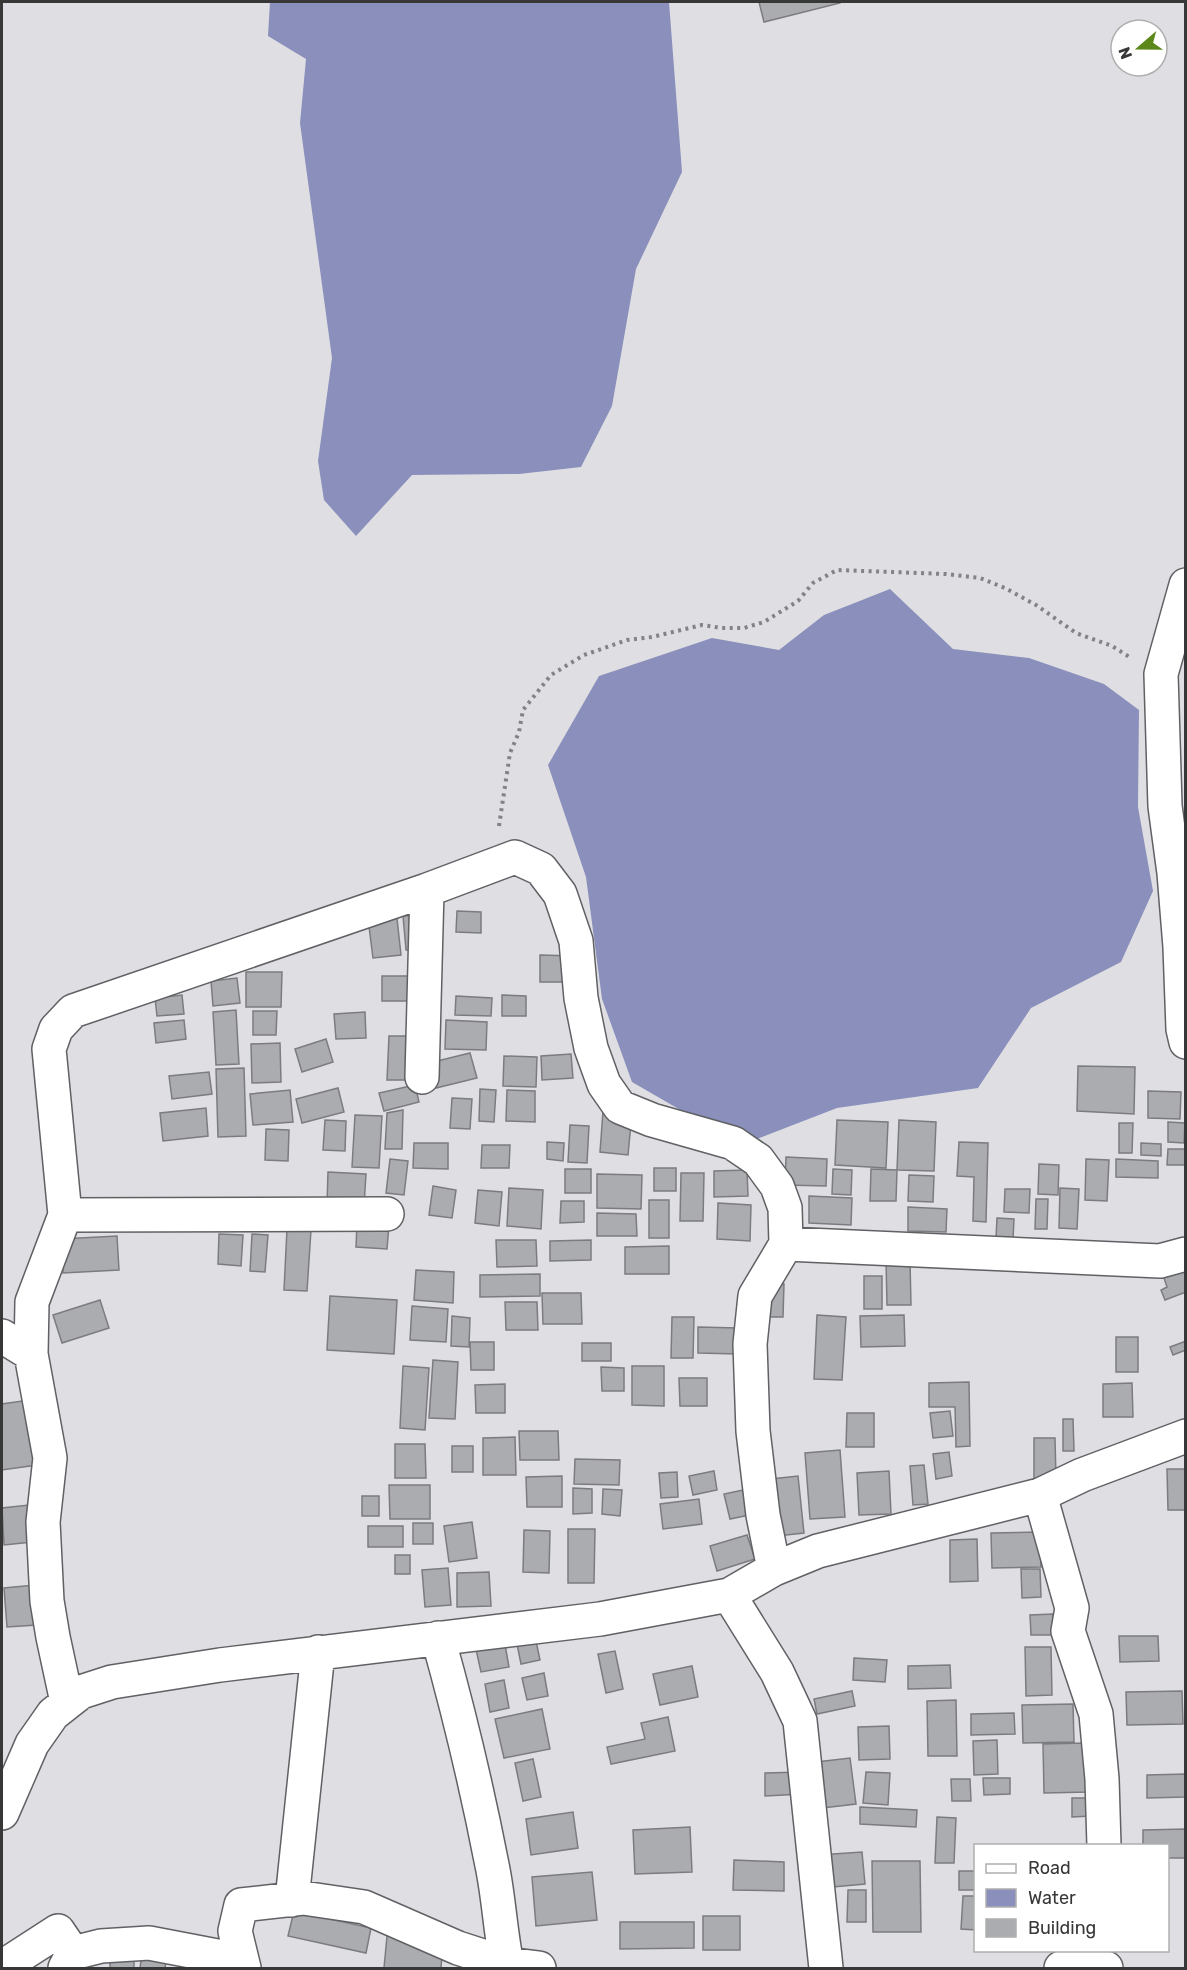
<svg xmlns="http://www.w3.org/2000/svg" width="1187" height="1970" viewBox="0 0 1187 1970" font-family="Rubik,sans-serif">
<style>
.water{fill:#8a8fbb}
.building{fill:#abacaf;stroke:#7c7c80;stroke-width:1.5}
.lines{fill:none;stroke-linecap:round;stroke-linejoin:round}
.minor-casing{stroke:#606164;stroke-width:36}
.path{stroke:#838386;stroke-width:4;stroke-dasharray:3 4.5;stroke-linecap:butt}
.minor{stroke:#fff;stroke-width:33}
</style>
<rect width="100%" height="100%" fill="#dfdfe3"/>
<path class="water" d="M270,2H669L682,172L636,269L612,406L581,467L519,474L412,475L356,536L324,500L318,461L332,358L300,123L306,59L268,36Z
M890,589L953,649L1029,658L1104,684L1139,710L1138,807L1153,891L1121,962L1031,1008L978,1088L837,1108L741,1145L632,1082L602,999L586,877L548,765L599,676L712,638L779,650L824,615Z"/>
<path class="building" d="M759,2H840V3L764,22Z
M396,909L401,955L373,958L367,911Z
M457,911L481,912V933L456,932Z
M420,915L423,949L406,950L403,916Z
M540,955L575,956L574,982H540Z
M246,972H282L281,1007H246Z
M382,976H419L420,1001H382Z
M237,978L240,1003L213,1006L211,981Z
M182,995L184,1014L157,1016L155,998Z
M502,995L526,996V1016H502Z
M456,996L492,998L491,1016L455,1015Z
M236,1010L239,1064L216,1065L213,1012Z
M253,1011H277L276,1035H253Z
M365,1012L366,1038L336,1039L334,1014Z
M184,1020L186,1039L156,1043L154,1023Z
M446,1020L487,1022L486,1050L445,1049Z
M389,1036H409L407,1080H387Z
M326,1039L333,1062L302,1072L295,1049Z
M280,1043L281,1082L252,1083L251,1044Z
M470,1053L477,1078L436,1088L429,1063Z
M571,1054L573,1078L542,1080L541,1056Z
M504,1056L537,1057L536,1087L503,1086Z
M1078,1066L1135,1067L1134,1114L1077,1111Z
M244,1068L246,1136L218,1137L216,1069Z
M209,1072L212,1094L172,1099L169,1076Z
M415,1085L419,1102L384,1111L379,1093Z
M338,1088L344,1112L302,1123L296,1099Z
M480,1089L496,1090L494,1122L479,1121Z
M290,1090L293,1122L253,1125L250,1094Z
M507,1090L535,1091V1122L506,1121Z
M1148,1091L1181,1092L1180,1119L1148,1118Z
M452,1098L472,1099L470,1129L450,1128Z
M206,1108L208,1136L163,1141L160,1113Z
M403,1110L402,1149H385L387,1113Z
M603,1111L632,1113L628,1155L600,1152Z
M355,1115L382,1116L379,1168L352,1167Z
M325,1120L346,1121L345,1151L323,1150Z
M837,1120L888,1122L886,1168L835,1165Z
M899,1120L936,1122L934,1171L897,1170Z
M1168,1122L1185,1123L1184,1143L1168,1142Z
M1119,1123H1133L1132,1153H1119Z
M570,1125L589,1126L587,1163L568,1162Z
M266,1129L289,1130L288,1161L265,1160Z
M547,1142L564,1143L563,1161L547,1159Z
M959,1142L988,1143L986,1222L973,1221L974,1177L957,1176Z
M414,1143H448V1169L413,1168Z
M1141,1143L1161,1144V1156L1141,1155Z
M482,1145H510L509,1168H481Z
M1168,1149H1186V1165H1167Z
M786,1157L827,1159L826,1186L785,1185Z
M390,1159L408,1161L404,1195L386,1193Z
M1086,1159L1109,1160L1107,1201L1085,1200Z
M1116,1159L1158,1161V1178L1116,1177Z
M1039,1164L1059,1165L1058,1195L1038,1194Z
M654,1168H676V1191H654Z
M565,1169H591V1193H565Z
M833,1169L852,1170L851,1195L832,1194Z
M871,1169L897,1170L896,1201H870Z
M747,1170L748,1196L714,1197V1171Z
M328,1172L366,1174L364,1206L327,1204Z
M681,1173H704L703,1221H680Z
M597,1174L642,1175L641,1209L597,1208Z
M909,1175L934,1176L933,1202L908,1201Z
M433,1186L456,1190L452,1218L429,1215Z
M509,1188L543,1190L541,1229L507,1226Z
M1060,1188L1079,1189L1077,1229L1059,1228Z
M1005,1189H1030L1029,1213L1004,1212Z
M478,1190L502,1192L499,1226L475,1223Z
M809,1196L852,1198L851,1225L809,1223Z
M1036,1199H1048L1047,1229H1035Z
M649,1200H669V1238H649Z
M561,1201H584V1222L560,1223Z
M718,1203L751,1205L750,1241L717,1239Z
M908,1207L947,1209L946,1232L908,1231Z
M597,1213L636,1214L637,1236H597Z
M997,1218L1014,1219L1013,1239L996,1238Z
M357,1223L389,1225L387,1249L356,1247Z
M287,1229L311,1230L307,1291L284,1290Z
M219,1234L243,1235L241,1266L218,1264Z
M252,1234L268,1235L265,1272L250,1271Z
M117,1236L119,1270L63,1273L61,1239Z
M496,1240H536L537,1266L497,1267Z
M591,1240V1260L550,1261V1241Z
M669,1246V1274H625V1247Z
M886,1261H910L911,1305H887Z
M1186,1267V1292L1165,1300L1161,1290L1167,1287L1163,1275Z
M416,1270L454,1272L453,1303L414,1300Z
M540,1274V1296L480,1297V1275Z
M864,1276H882V1309H864Z
M765,1284H784L783,1317H765Z
M542,1293H581L582,1324H543Z
M330,1296L397,1300L394,1354L327,1350Z
M100,1300L109,1328L62,1343L53,1315Z
M505,1302H537L538,1330H506Z
M412,1306L448,1309L446,1342L410,1340Z
M817,1315L846,1317L842,1380L814,1379Z
M904,1315L905,1346L861,1347L860,1316Z
M452,1316L470,1318L469,1347L451,1346Z
M672,1317H694L693,1358H671Z
M698,1327L738,1328V1354L698,1353Z
M1116,1337H1138V1372H1116Z
M1186,1341V1350L1173,1355L1170,1347Z
M470,1342H494V1370H471Z
M582,1343H611V1361H582Z
M433,1360L458,1362L455,1419L429,1418Z
M403,1366L429,1368L425,1430L400,1428Z
M632,1366H664V1406L632,1405Z
M601,1367L624,1368V1391H602Z
M679,1378H707V1406H680Z
M969,1382L970,1446L956,1447L955,1407H929V1383Z
M1132,1383L1133,1417H1103V1384Z
M505,1384V1413H476L475,1385Z
M29,1400L37,1465L2,1470V1404Z
M950,1411L953,1436L933,1438L930,1413Z
M847,1413H874V1447H846Z
M1063,1419H1073L1074,1451H1063Z
M519,1431H558L559,1460H520Z
M515,1437L516,1475H483V1438Z
M1034,1438H1055L1056,1479H1034Z
M395,1444H425L426,1478H395Z
M452,1446H473V1472H452Z
M840,1450L845,1517L810,1519L805,1453Z
M949,1452L952,1476L936,1479L933,1454Z
M575,1459L620,1460L619,1485L574,1484Z
M924,1465L928,1504L913,1505L910,1466Z
M1167,1469H1186V1510H1168Z
M714,1471L717,1490L693,1495L689,1476Z
M889,1471L891,1514L859,1515L857,1473Z
M677,1472L678,1497L661,1498L659,1473Z
M562,1476V1507H527L526,1477Z
M798,1476L804,1533L777,1536L771,1479Z
M389,1485H430V1519H390Z
M573,1488L592,1489V1513L573,1514Z
M753,1488L759,1513L730,1519L724,1494Z
M603,1489L622,1490L620,1516L602,1514Z
M362,1496H379V1516H362Z
M699,1499L702,1524L663,1529L660,1504Z
M29,1505L32,1542L4,1545L2,1508Z
M472,1522L477,1558L449,1562L444,1526Z
M413,1523H433V1544H413Z
M368,1526H403V1547H368Z
M568,1529H595L594,1583H568Z
M524,1530L550,1531L549,1573L523,1572Z
M1040,1532L1041,1567L992,1568L991,1533Z
M747,1535L755,1559L717,1571L710,1546Z
M977,1539L978,1581L950,1582V1540Z
M395,1555H410V1574H395Z
M448,1568L451,1605L425,1607L422,1570Z
M1021,1569H1040L1041,1597L1022,1598Z
M489,1572L491,1606L457,1607V1573Z
M35,1585L37,1625L7,1627L4,1588Z
M1053,1614V1635H1031L1030,1615Z
M1119,1636H1158L1159,1661L1120,1662Z
M504,1639L509,1667L481,1672L475,1645Z
M536,1641L540,1660L521,1664L517,1644Z
M1025,1647H1051L1052,1695L1026,1696Z
M615,1651L623,1689L606,1693L598,1654Z
M854,1658L887,1660L885,1682L853,1680Z
M950,1665L951,1688L908,1689V1666Z
M692,1666L698,1697L660,1705L653,1674Z
M544,1673L548,1696L527,1700L522,1678Z
M504,1680L509,1708L490,1712L485,1684Z
M852,1691L855,1706L817,1714L814,1699Z
M1182,1691L1183,1724L1127,1725L1126,1692Z
M956,1700L957,1756H928L927,1701Z
M1073,1704L1074,1742L1023,1743L1022,1705Z
M542,1709L550,1749L504,1758L495,1719Z
M1014,1713L1015,1734L971,1735V1714Z
M668,1717L675,1751L611,1764L607,1747L645,1739L641,1723Z
M889,1726L890,1759L859,1760L858,1727Z
M997,1740L998,1774L974,1775L973,1741Z
M1089,1743L1090,1792L1044,1793L1043,1744Z
M850,1758L856,1804L814,1809L808,1763Z
M533,1759L541,1797L523,1801L515,1763Z
M802,1772L803,1794L765,1796V1773Z
M866,1772L890,1773L888,1805L863,1803Z
M1186,1774V1797L1147,1798V1775Z
M983,1778H1010V1794L984,1795Z
M951,1779H970L971,1801H952Z
M1072,1798H1091V1816L1072,1817Z
M860,1807L917,1810L916,1827L860,1824Z
M573,1812L578,1848L531,1855L526,1819Z
M937,1817L956,1818L954,1863H935Z
M690,1827L692,1872L635,1874L633,1830Z
M1186,1829V1858H1168V1846H1143V1830Z
M862,1852L865,1884L822,1888L819,1855Z
M734,1860L784,1862V1891L733,1890Z
M872,1861H920L921,1932H873Z
M959,1871H976V1890H959Z
M592,1872L597,1920L536,1926L532,1877Z
M848,1890H866V1922H847Z
M963,1896H976V1930L961,1929Z
M294,1911L371,1928L366,1953L288,1936Z
M703,1916H740V1950H703Z
M620,1922H694V1948L620,1949Z
M387,1936L443,1943L441,1968H384Z
M134,1953V1968H110V1954Z
M142,1953L167,1956L165,1968H140Z"/>
<g class="lines">
<g class="minor-casing">
<path id="minor" d="M1186,585L1161,674L1165,806L1174,873L1180,947L1183,1029L1186,1042
M427,890L515,857L541,869L560,894L576,941L581,998L591,1048L604,1084L620,1107L652,1120L733,1143L758,1160L777,1186L785,1208L786,1244
M65,1215L49,1049L56,1029L73,1011L427,890L422,1077
M2,1336L31,1354
M1040,1495L1072,1608L1068,1631L1096,1714L1102,1779L1104,1846
M774,1569L763,1515L753,1431L750,1344L755,1296L786,1244L1160,1261L1186,1254
M729,1595L777,1672L800,1721L826,1968
M438,1638C459,1713 477,1788 492,1865C499,1898 500,1931 507,1964
M67,1702L53,1637L47,1601L43,1522L50,1458L31,1354L32,1302L65,1215L387,1214
M2,1813L32,1744L53,1714L81,1692L112,1682L220,1665L600,1619L729,1595L774,1569L818,1551L1040,1495L1082,1475L1186,1436
M292,1900L318,1652
M2,1967L58,1931L73,1953
M65,1968L73,1953L101,1946L149,1943L217,1956L240,1955
M244,1968L235,1931L241,1905L303,1898L364,1907L458,1948L507,1964L539,1968
M1061,1968H1106"/>
</g>
<path class="path" d="M499,826L510,753L519,732L523,710L551,675L584,655L627,640L652,637L702,625L722,628H744L764,622L798,601L813,583L837,570L946,574L980,578L1005,588L1036,605L1076,633L1112,646L1131,658"/>
<use href="#minor" class="minor"/>
</g>
<rect width="1187" height="1970" fill="none" stroke="#373738" stroke-width="6"/>
<rect x="974" y="1844" width="195" height="108" fill="#ffffff" stroke="#afafaf" stroke-width="1.5"/>
<rect x="986" y="1864" width="30" height="9" fill="#ffffff" stroke="#afafaf" stroke-width="1.5"/>
<text x="1028" y="1874" font-size="18" fill="#373738">Road</text>
<rect x="986" y="1889" width="30" height="18" fill="#8a8fbb" stroke="#afafaf" stroke-width="1.5"/>
<text x="1028" y="1904" font-size="18" fill="#373738">Water</text>
<rect x="986" y="1919" width="30" height="18" fill="#abacaf" stroke="#afafaf" stroke-width="1.5"/>
<text x="1028" y="1934" font-size="18" fill="#373738">Building</text>
<g transform="translate(1139 48) rotate(250)"><circle r="28" fill="#ffffff" stroke="#afafaf" stroke-width="1.5"/>
<path d="M0-4.5L10 22L0 15L-10 22Z" fill="#5c8819"/>
<text y="-9" font-size="16" font-weight="bold" text-anchor="middle" fill="#373738">N</text>
</g>
</svg>
